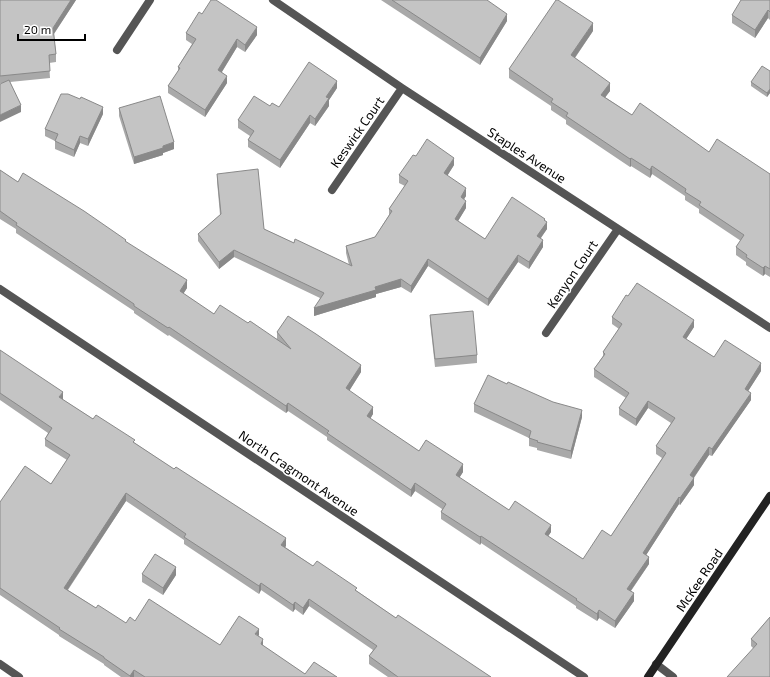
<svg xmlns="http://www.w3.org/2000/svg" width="770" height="677" viewBox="0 0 770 677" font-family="'Exo 2',sans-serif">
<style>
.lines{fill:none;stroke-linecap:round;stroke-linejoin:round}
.lane{stroke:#555;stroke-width:8}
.street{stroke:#555;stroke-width:8}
.secondary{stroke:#222;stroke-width:8}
.wall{fill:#a9a9a9}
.shaded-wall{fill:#898989}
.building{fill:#c4c4c4;stroke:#898989}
.labels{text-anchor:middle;stroke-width:3;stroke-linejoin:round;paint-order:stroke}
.street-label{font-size:13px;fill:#000;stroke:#fff}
</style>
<rect width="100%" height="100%" fill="#fff"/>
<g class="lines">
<path class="lane" d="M656,664L673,677"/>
<path class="street" d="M273,0L402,88L770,328
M117,50L150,0
M332,190L402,88
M0,289L584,677
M546,333L618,229
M0,664L19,677"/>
<path class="secondary" d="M648,677L770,496"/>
</g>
<path class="wall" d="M0,0H76L54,34L56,54V62L49,63L50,78L10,82L21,112L2,83H0Z
M381,0H487L507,21L480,65Z
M770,0V20L768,18L755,38L732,23V15Z
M202,14L257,35L245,52L237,47L222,72L227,83L205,117L168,93V86L178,72V67L192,44L186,40V33Z
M593,31L575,58L610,91L605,97L632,115L709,152L770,174V277L765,274L763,276L746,265V262L736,255V247L741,241L699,213V209L685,200V196L652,174L650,178L631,166L630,167L566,124V120L551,110V106L509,78V69Z
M770,71V93L767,97L751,86V82Z
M337,88L329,100V106L315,126L310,123L280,168L248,147V140L250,136L238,128V120L270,106L279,107Z
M119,108L174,149L163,153V155L134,164L119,116Z
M103,114L88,146L80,143L74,157L55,149V141L45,136V129Z
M416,156L454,165L447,176L466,196L464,199L466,208L458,221L485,239L545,220L547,229L541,238L543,247L529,269L518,262L488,306L428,266L411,293L401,287L376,294V297L314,316L320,298L234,257L219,269L198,241V234L220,215L217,181V174L264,229L294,243L349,265L346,253V246L375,237L389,215V209L405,186L399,183V175Z
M0,170L18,182L126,242L187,288L183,294L214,314L248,323L277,339V332L361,372L349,391L373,414L370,419L419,451L463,472L459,478L509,510L551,532L548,536L583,559L611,536L662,458L656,454V446L671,423L648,408L636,426L619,415V408L626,398L594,377V369L603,356V352L619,329L612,324V317L628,296L694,327L686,339L714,357L761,371L748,391L751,400L712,456L709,455L694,478V485L680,505L679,504L646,555L649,564L631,591L634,601L615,628L599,618L597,621L576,608V606L481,543L480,545L441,519V512L442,509L415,491L411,497L327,440V437L288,411L286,413L169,335L168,336L134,313V311L16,233V229L0,219Z
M430,315L477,355V363L435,367L430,322Z
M0,350L62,399L93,419L135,443L286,546L285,547L313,566L357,591L396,618L491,677H388L369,664V656L373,650L309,606L303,615L295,609L293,612L261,590L259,594L184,544V540L126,501L68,590L96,608L126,623L135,621L220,645L259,636L263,646L305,674L337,677H121L104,665V664L59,636V635L0,595V502L51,484L67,460L45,446V439L48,433L0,400Z
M474,404L582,417L571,459L537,450V448L529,446V438L474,412Z
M142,574L176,575L163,595L142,582Z
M770,617V677L753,648L751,646V639Z"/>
<path class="shaded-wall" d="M71,0H76L53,35V28Z
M768,10V18L755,38V30Z
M507,14V21L480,65V58Z
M593,23V31L571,63V55Z
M257,27V35L245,52V45Z
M237,39V47L218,78V70Z
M227,76V83L205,117V110Z
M337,81V88L329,100V106L315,126V119L326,97Z
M610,83V91L601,103V95Z
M770,89V93L767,97V93Z
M21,105V112L0,122V115Z
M103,107V114L88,146V139Z
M310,115V123L280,168V160Z
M80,136V143L74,157V150Z
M174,142V149L163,153V155L134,164V157Z
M454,158V165L444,181V173Z
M631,158V166L630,167V159Z
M652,166V174L650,178V170Z
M466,188V196L461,204V197Z
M466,201V208L455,226V219Z
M545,219V225L547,222V229L537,243V236Z
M543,240V247L529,269V262Z
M234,250V257L219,269V262Z
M518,255V262L488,306V299Z
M428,259V266L411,293V286Z
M765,266V274L763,276V268Z
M401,279V287L376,294V297L314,316V308L375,287Z
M187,280V288L180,299V291Z
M694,320V327L683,344V337Z
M761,363V371L745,396V389Z
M361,365V372L346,396V388Z
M63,392V399L59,404V397Z
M751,393V400L712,456V449Z
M648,401V408L636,426V419Z
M288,403V411L286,413V406Z
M373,407V414L367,424V416Z
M582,410V417L571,459V451Z
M709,447V455L690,483V475Z
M463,464V472L456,483V475Z
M694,478V485L680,505V498Z
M415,483V491L411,497V490Z
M126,493V501L64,595V588Z
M679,497V504L643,560V553Z
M551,525V532L545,541V534Z
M481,536V543L480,545V537Z
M286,538V546L281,552V545Z
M649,557V564L627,596V589Z
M176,567V575L163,595V588Z
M261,583V590L259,594V586Z
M634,593V601L615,628V621Z
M309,599V606L303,615V608Z
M295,602V609L293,612V605Z
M599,610V618L597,621V614Z
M259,629V636L255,634Z
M263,639V647L261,644Z
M134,670V677H130V676Z"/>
<path class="building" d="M0,0H71L53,28L56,54L49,55L50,71L0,76Z
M211,0H216L257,27L245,45L237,39L218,70L227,76L205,110L168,86L180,68L178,67L196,39L186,33L199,12L202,14Z
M392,0H487L507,14L480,58Z
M556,0H558L593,23L571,55L610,83L601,95L632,115L640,103L709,152L717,139L770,174V269L765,266L763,268L746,257L747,255L736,247L744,235L699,205L701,202L685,192L686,189L652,166L650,170L631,158L630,159L566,116L568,113L551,102L553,99L509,69Z
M741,0H770V12L768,10L755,30L732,15Z
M309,62L337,81L326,97L329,98L315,119L310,115L280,160L248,140L254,131L238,120L254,96L270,106L272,103L279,107Z
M762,66L770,71V89L767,93L751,82Z
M9,80L21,105L0,115V84Z
M61,94H68L80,99L81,97L103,107L88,139L80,136L74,150L55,141L58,134L45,129Z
M160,96L174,142L163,146V148L134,157L119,108Z
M427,139L454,158L444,173L466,188L461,197L466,201L455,219L485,239L512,197L545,219L544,220L547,222L537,236L543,240L529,262L518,255L488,299L428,259L411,286L401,279L375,287L376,290L314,308L324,293L234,250L219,262L198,234L221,214L217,174L258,169L264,229L294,243L295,239L352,266L346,246L375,237L392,211L389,209L408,181L399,175L413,155L416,156Z
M0,170L18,182L23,173L84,211L126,240L125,241L187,280L180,291L214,314L220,305L248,323L250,321L291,349L277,332L288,316L316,334L361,365L346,388L373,407L367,416L419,451L426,440L463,464L456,475L509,510L515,501L551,525L545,534L583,559L602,530L611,536L666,453L656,446L675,418L648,401L636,419L619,408L629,393L594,369L605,354L603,352L622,324L612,317L626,295L628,296L637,283L694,320L683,337L714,357L725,340L761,363L745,389L751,393L712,449L709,447L690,475L694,478L680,498L679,497L643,553L649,557L627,589L634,593L615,621L599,610L597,614L576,600L577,599L481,536L480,537L441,512L446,504L415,483L411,490L327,433L329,431L288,403L286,406L169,327L168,328L134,306V304L16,225L17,223L0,211Z
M473,311L477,355L435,359L430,315Z
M0,350L63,392L59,397L93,419L96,415L135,440L133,442L174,469L176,467L286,538L281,545L313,566L317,561L357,588L355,590L396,618L398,615L491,677H398L369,656L377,646L309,599L303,608L295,602L293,605L261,583L259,586L184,537L186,534L126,493L64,588L96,608L98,605L126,623L130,617L135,621L149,599L220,645L239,616L259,629L255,634L263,639L261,644L305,674L314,662L337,677H145L134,670L130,676L104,658V657L59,629L60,628L0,588V502L25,466L51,484L70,455L45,439L52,428L0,393Z
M488,375L507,384L508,382L553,402L582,410L571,451L537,442L538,441L529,438L531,431L474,404Z
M155,554L176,567L163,588L142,574Z
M770,617V677H727L757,644L751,639Z"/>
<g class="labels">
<g class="street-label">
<text transform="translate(357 132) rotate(-55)" y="5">Keswick Court</text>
<text transform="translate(527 155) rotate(33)" y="5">Staples Avenue</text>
<text transform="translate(572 274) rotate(-56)" y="5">Kenyon Court</text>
<text transform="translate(299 473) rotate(34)" y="5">North Cragmont Avenue</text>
<text transform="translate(699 580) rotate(-56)" y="5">McKee Road</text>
</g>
</g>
<path d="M18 34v6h67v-6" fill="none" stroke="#000000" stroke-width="2"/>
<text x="24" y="34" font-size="12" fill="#000000" stroke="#ffffff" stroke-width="3" paint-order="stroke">20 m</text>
</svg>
